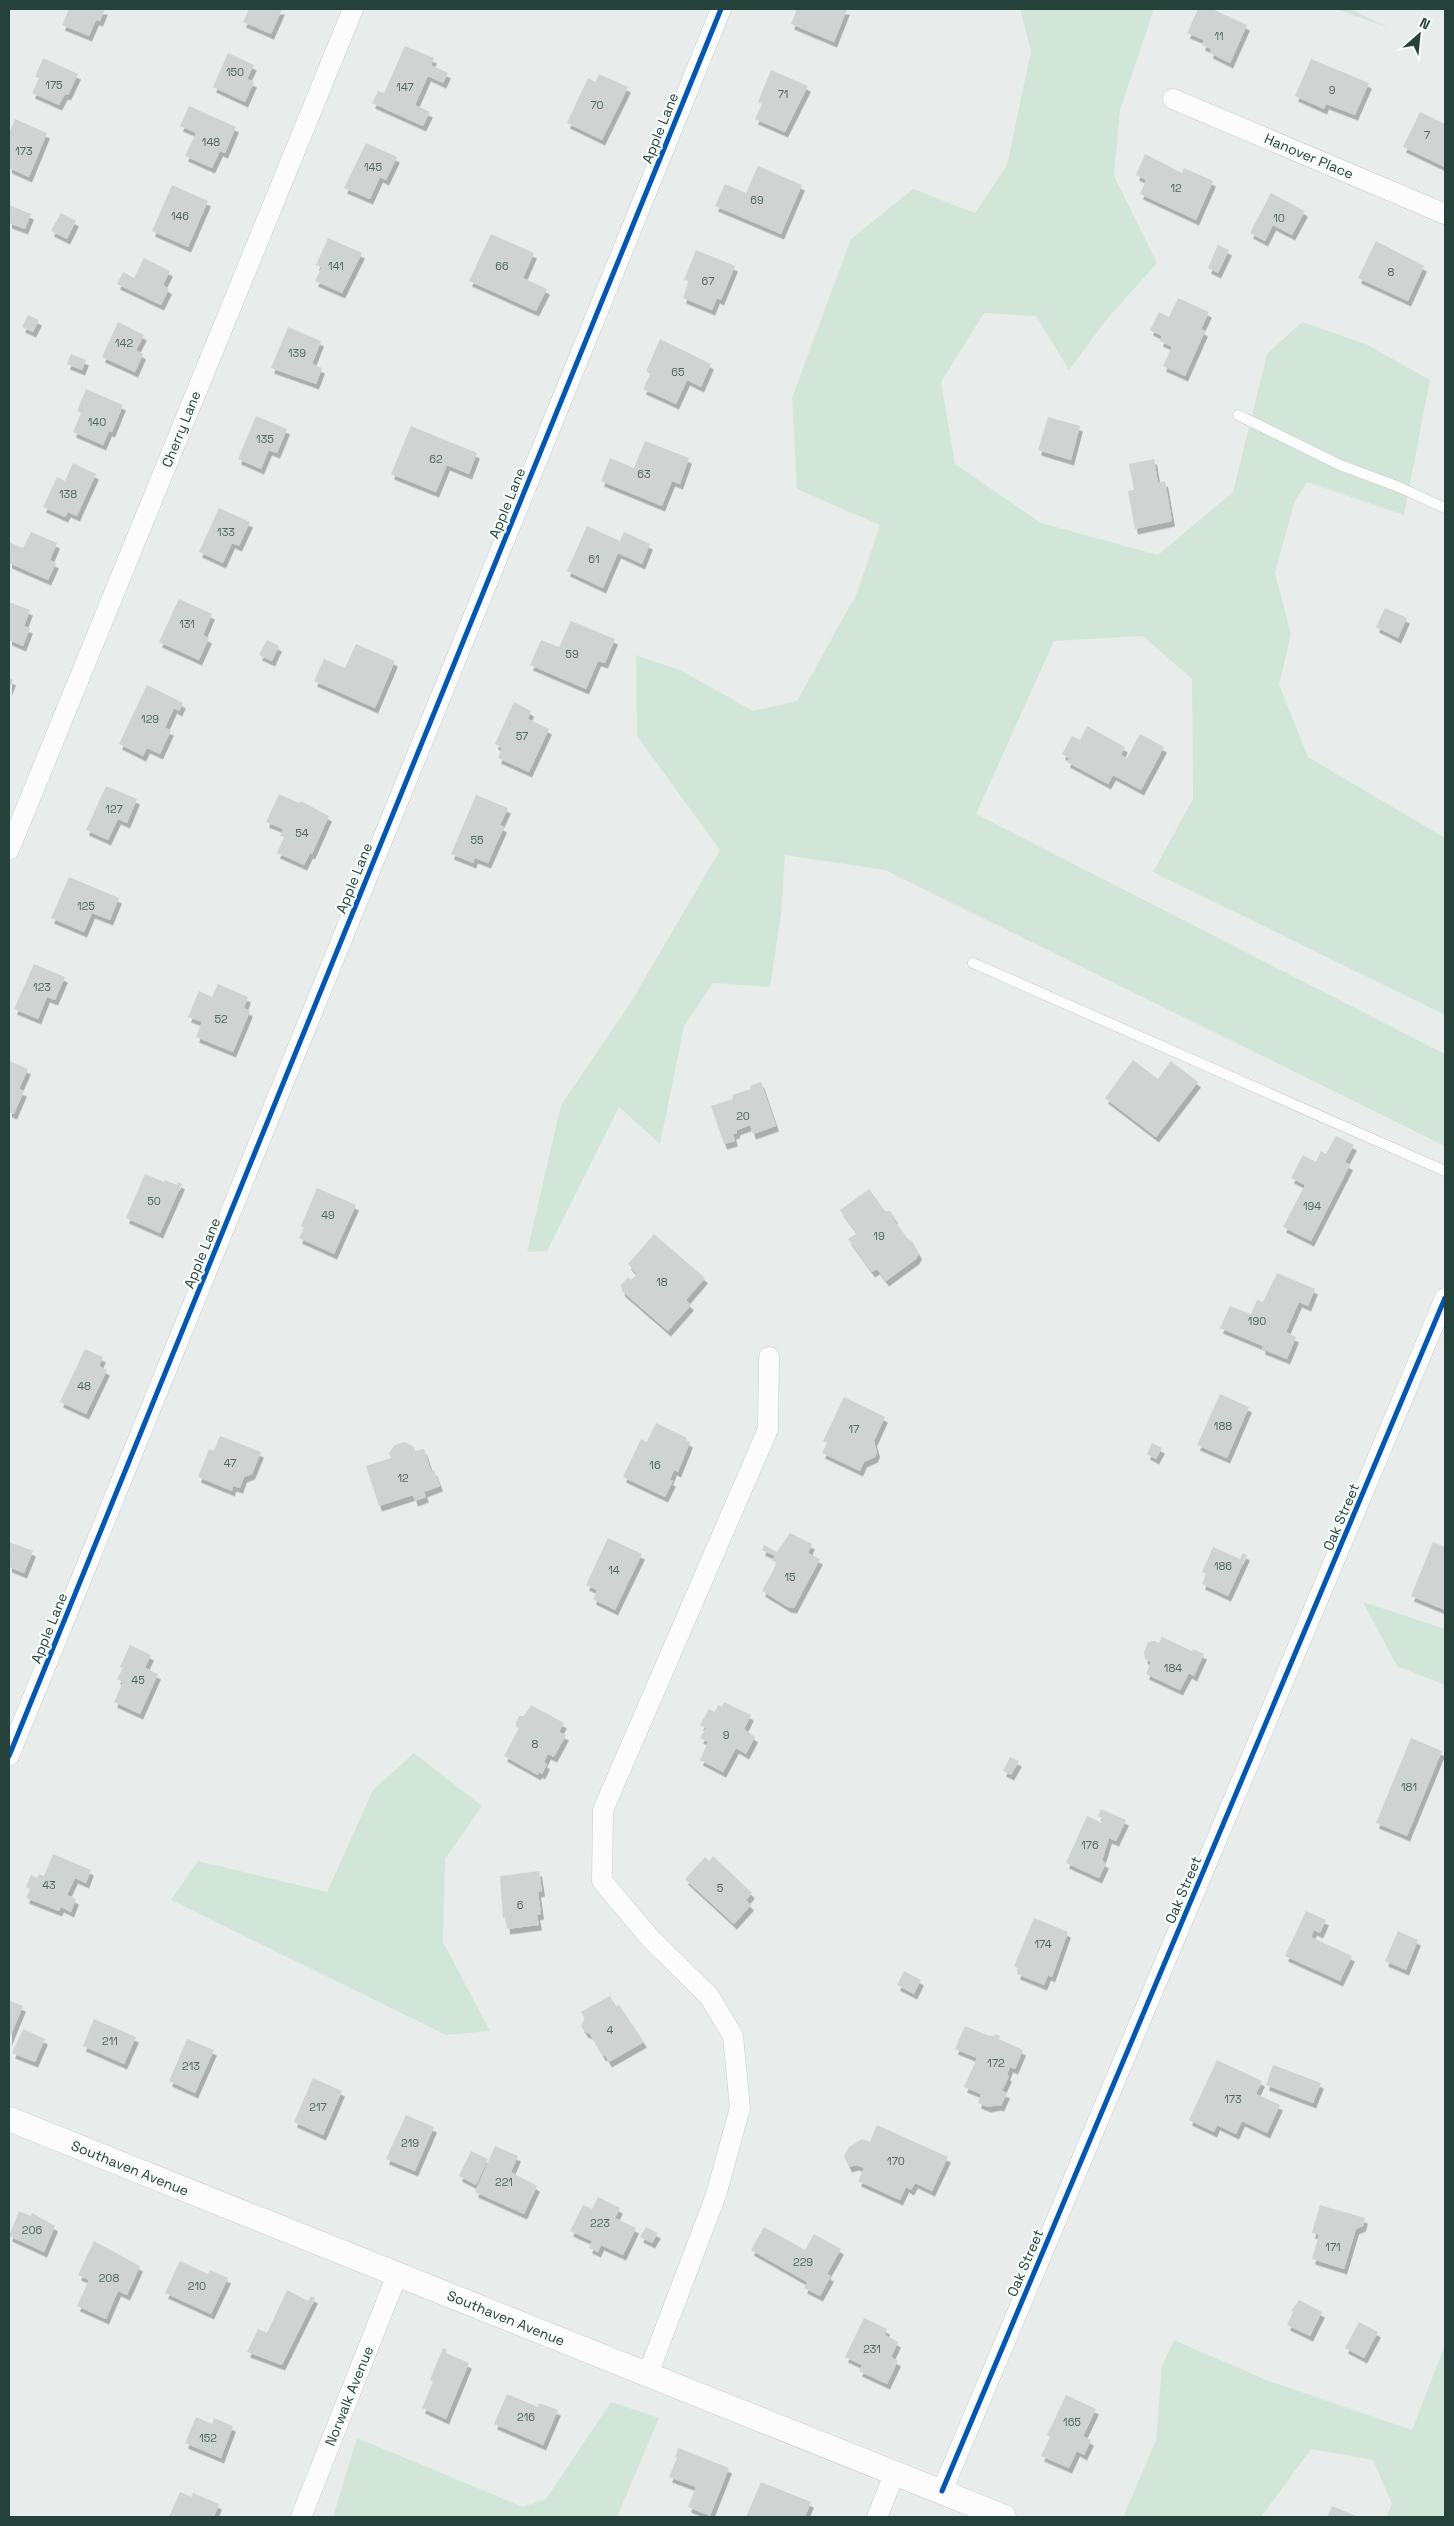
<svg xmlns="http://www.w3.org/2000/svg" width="1454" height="2526" viewBox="0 0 1454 2526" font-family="'Space Grotesk',sans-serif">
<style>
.green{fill:#d1e6d8}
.building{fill:#cfd4d2;filter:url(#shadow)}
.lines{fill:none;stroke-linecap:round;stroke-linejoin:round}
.service-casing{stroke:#c5cac8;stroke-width:11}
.minor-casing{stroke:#c5cac8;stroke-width:21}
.tertiary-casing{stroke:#c5cac8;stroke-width:25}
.service{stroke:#fcfcfc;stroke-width:10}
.minor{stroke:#fcfcfc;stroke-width:20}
.tertiary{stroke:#fcfcfc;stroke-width:24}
.cycleway-casing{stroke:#f7fbf9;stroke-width:8}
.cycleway{stroke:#0057b8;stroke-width:5}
.labels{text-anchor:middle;stroke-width:4.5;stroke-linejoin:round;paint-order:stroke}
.number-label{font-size:11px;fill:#506761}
.street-label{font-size:14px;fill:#24423a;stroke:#f7fbf9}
</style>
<defs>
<filter id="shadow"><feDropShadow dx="3" dy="5.5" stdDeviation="0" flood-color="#0004"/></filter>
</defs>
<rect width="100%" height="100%" fill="#e8edeb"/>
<path class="green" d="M1020,9H1154L1120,110L1114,176L1157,263L1107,319L1069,370L1036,316L984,313L941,382L955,464L1041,523L1158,555L1233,492L1267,354L1302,322L1366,344L1430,380L1404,515L1307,482L1294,503L1275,573L1291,634L1279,685L1308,757L1445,838V1015L1153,872L1193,799L1192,679L1143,636L1054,641L976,814L1445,1054V1146L885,870L785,855L781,915L770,987L713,983L684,1026L660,1144L619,1107L547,1251L527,1252L561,1105L631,1002L720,850L637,736L636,655L682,671L753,711L797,701L857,593L880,525L797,489L792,398L851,239L913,189L975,213L1007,165L1031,51Z
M1336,9H1351L1389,28Z
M1363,1602L1445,1629V1685L1397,1666Z
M414,1753L482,1806L445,1859L443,1942L490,2031L446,2035L171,1900L198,1861L327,1892L373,1790Z
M1174,2340L1266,2380L1412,2430L1445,2345V2517H1386L1392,2504L1373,2460L1311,2449L1261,2517H1123L1156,2440L1162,2366Z
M611,2402L659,2418L617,2517H333L357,2438L523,2507L546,2499Z"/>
<path class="building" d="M69,9H105L100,21L96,20L89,36L62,25Z
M249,9H282L271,34L243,22Z
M797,9L803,10L847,9L834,42L791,24Z
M1198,9H1212L1247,25L1230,63L1210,53L1211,49L1202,45L1204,40L1187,33Z
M405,46L434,58L431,65L448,73L443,83L428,76L415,105L430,112L423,126L372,103L378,91L384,93Z
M228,53L254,65L247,79L254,82L245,102L213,87Z
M43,58L78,74L68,95L65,94L59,105L32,93L39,78L35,77Z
M1311,59L1369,83L1355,115L1326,104L1324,109L1295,96Z
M771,70L808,86L785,132L755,119L762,104L758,102Z
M599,74L628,87L602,140L567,123L588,78L595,82Z
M189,106L236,127L225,153L220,151L212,168L185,156L196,133L180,126Z
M1420,112L1445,124V167L1403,147Z
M15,119L47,133L29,177L9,168V134Z
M366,143L397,157L386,180L380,177L370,199L344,188Z
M1145,154L1182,173L1184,168L1213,181L1196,220L1140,194L1146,180L1136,175Z
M758,166L802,185L781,234L715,206L725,184L746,193Z
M172,185L208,201L188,247L152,231Z
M1271,193L1305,211L1292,235L1273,225L1265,241L1250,233Z
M9,205L31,214L25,229L9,223Z
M61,213L76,221L67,239L51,231Z
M491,234L534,253L523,278L547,289L536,311L469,281Z
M328,238L362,253L342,293L315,281L322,267L316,265Z
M1376,241L1424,266L1408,301L1358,278Z
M1218,245L1229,250L1218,273L1208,268Z
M696,250L735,266L721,300L717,298L712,310L683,298L689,281L684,280Z
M144,258L170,271L163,285L169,289L161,305L117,284L123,272L134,278Z
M1178,298L1209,312L1201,329L1205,331L1185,376L1163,366L1172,347L1160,341L1162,336L1150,330L1159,312L1169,317Z
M28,315L39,320L33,332L22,327Z
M118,322L144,335L136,350L143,354L135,372L102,357Z
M288,327L321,341L312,364L322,368L316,384L271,368Z
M660,339L711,364L701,387L687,380L676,404L643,389L650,374L646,371Z
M71,354L86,360L82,370L67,364Z
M86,389L123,405L112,432L109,431L103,445L73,432L81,413L77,411Z
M256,416L287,429L277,453L269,450L261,469L238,459Z
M1048,417L1080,426L1071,460L1038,450Z
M411,426L477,453L469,474L447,465L436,492L391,474Z
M645,441L689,458L680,484L672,481L662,506L601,481L610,458L634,468Z
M1154,459L1158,483L1165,481L1172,521L1135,529L1128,491L1134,490L1129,464Z
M73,463L96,474L77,516L68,512L65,517L43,507L57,477L65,481Z
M219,508L250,522L239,546L232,543L223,563L199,552Z
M587,526L620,541L624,532L650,544L642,564L618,553L603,588L567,571Z
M31,532L57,543L50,560L56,563L48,580L9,563V542L23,548Z
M179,599L212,614L203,635L209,638L199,660L159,642Z
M9,602L30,610L24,626L30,628L23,646L9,640Z
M1385,608L1407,618L1398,638L1376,627Z
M571,621L615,639L605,663L598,661L586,689L530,665L541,640L559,647Z
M267,640L279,646L272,661L259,655Z
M356,644L395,661L375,708L314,681L324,659L345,668Z
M9,678L13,680L9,690Z
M147,685L183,703L179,711L174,708L165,728L171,730L160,754L147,748L143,756L119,744Z
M514,702L531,711L528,719L549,729L529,772L498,758L502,748L495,744Z
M1087,726L1125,747L1121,755L1127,758L1140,734L1164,747L1141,790L1113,775L1108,784L1067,762L1069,758L1062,754L1072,736L1080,740Z
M106,786L137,799L127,823L118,819L108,840L86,830Z
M279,794L299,803L301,801L329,816L312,854L310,853L304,865L277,853L284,837L280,836L283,829L266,822Z
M476,795L508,808L500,825L504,827L488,863L475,858L473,863L451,854Z
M69,877L119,898L110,920L92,913L84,932L51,918Z
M34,964L65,977L55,1000L47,997L38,1019L14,1009Z
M218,984L248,997L244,1008L250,1011L233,1052L196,1037L202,1022L188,1017L199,991L212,997Z
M1133,1060L1158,1079L1171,1061L1198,1082L1156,1137L1105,1098Z
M9,1061L28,1069L19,1089L24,1091L14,1114L9,1112Z
M761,1082L776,1126L753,1134L750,1125L737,1130V1133L733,1134L735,1141L724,1144L711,1106L733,1099L732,1095L751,1089L750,1086Z
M1336,1136L1354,1145L1345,1162L1350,1165L1311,1241L1283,1227L1305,1185L1291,1178L1303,1155L1316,1162L1321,1151L1326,1154Z
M145,1174L164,1182L165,1180L177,1185L178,1182L182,1184L160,1233L126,1218Z
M317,1188L356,1205L334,1254L299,1238L304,1227L301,1226Z
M869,1189L885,1211H890L895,1218L894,1220L908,1239L912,1241L919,1254L916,1259L886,1281L877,1269L872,1272L848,1239L857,1233L840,1210Z
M654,1234L705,1278L686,1300L691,1305L668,1331L622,1291L621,1285L628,1277L631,1280L637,1274L628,1264Z
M1277,1273L1315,1289L1308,1306L1299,1302L1286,1332L1296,1337L1287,1359L1262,1349L1263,1346L1220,1328L1230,1306L1251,1314L1257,1300L1263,1302Z
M85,1349L103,1357L99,1366L107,1370L86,1414L60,1402Z
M1220,1394L1249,1407L1227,1458L1197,1445Z
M844,1397L885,1417L874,1441L877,1452L875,1457L864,1462L860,1471L822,1453L827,1443L823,1441Z
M656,1423L687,1438L686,1440L690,1442L678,1472L674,1470L670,1480L673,1481L665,1497L623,1477L641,1439L647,1442Z
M220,1436L261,1452L252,1474L244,1477L240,1488L233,1486L232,1491L198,1477L209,1449L214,1451Z
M405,1442L414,1447L415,1451L424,1449L431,1471L434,1470L440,1486L424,1492L426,1497L415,1501L413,1495L379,1506L366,1466L391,1458L389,1453L395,1445Z
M1152,1443L1162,1448L1156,1459L1147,1454Z
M790,1533L812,1544L808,1553L820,1559L794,1608L788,1607L762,1591L777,1563L772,1560L775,1556L762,1550L764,1545L777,1552Z
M608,1538L642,1554L615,1610L593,1599L597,1590L586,1585Z
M9,1542L33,1551L24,1573L9,1567Z
M1433,1542L1445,1547V1610L1411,1596Z
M1213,1547L1240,1559L1243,1553L1247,1555L1228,1596L1202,1584L1206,1574L1202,1572Z
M1162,1637L1192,1651L1193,1649L1204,1654L1194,1676L1189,1673L1180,1690L1146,1674L1151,1662L1145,1659L1144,1652L1148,1642L1154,1641L1159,1643Z
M130,1645L151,1655L145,1668L158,1674L140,1714L114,1702L123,1682L117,1679L123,1668L120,1667Z
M724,1702L751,1715L744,1729L755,1737L746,1754L736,1748L723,1772L700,1760L708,1742L700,1738L706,1728L700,1725L709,1709L715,1712L718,1705L722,1707Z
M531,1705L564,1723L559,1732L566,1735L554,1757L548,1754L544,1762L547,1764L542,1774L539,1772L538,1775L504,1756L519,1728L516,1727V1722L519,1716H524Z
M1411,1738L1442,1751L1407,1836L1376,1823Z
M1010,1757L1019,1761L1011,1775L1003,1771Z
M1101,1809L1126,1820L1116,1841L1109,1838L1102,1861L1106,1863L1099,1878L1066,1863L1087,1816L1102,1823L1103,1820L1098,1815Z
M53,1854L91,1870L86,1883L75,1878L67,1895L76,1899L71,1912L61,1907L59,1911L26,1898L30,1889L26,1887L31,1875L37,1878L39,1874L44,1876Z
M713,1856L752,1893L746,1900L751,1905L734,1924L685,1879L705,1857L709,1861Z
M539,1871L542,1891L538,1892L541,1914L537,1915L539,1925L507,1929L506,1917L503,1918L500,1876Z
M1306,1911L1326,1920L1320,1933L1314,1930L1311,1937L1352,1956L1340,1981L1285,1956Z
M1034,1918L1068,1932L1052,1977L1048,1975L1044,1985L1017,1974L1019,1969L1014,1966Z
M1398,1931L1418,1940L1406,1970L1385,1961Z
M904,1971L921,1980L914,1994L897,1985Z
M610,1996L616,2006L619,2005L644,2042L609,2062L605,2055L603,2056L590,2034L585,2032L581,2026L585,2018L581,2012Z
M9,2000L23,2006L9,2040Z
M94,2019L136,2037L124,2064L83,2046Z
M965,2026L987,2035L994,2036L995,2034L1000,2036L999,2039L1023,2050L1015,2069L1010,2067L1007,2075L1009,2076L1002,2091L1007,2093L1001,2106L998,2105L988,2107L978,2103L981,2094L964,2087L977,2058L955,2049Z
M23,2029L45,2039L35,2062L12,2053Z
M187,2039L214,2050L195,2093L169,2081Z
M1217,2060L1262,2081L1256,2094L1280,2105L1267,2133L1242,2121L1236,2134L1217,2125L1214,2132L1189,2120Z
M1273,2065L1321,2083L1313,2103L1266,2085Z
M313,2078L342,2091L323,2135L294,2122Z
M406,2115L434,2127L415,2171L386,2159Z
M877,2125L948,2157L932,2191L915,2183L911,2190L906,2187L900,2200L858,2181L864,2168L856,2165L849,2167L844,2156L849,2147L862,2139L870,2142Z
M495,2146L518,2156L511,2172L537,2186L524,2214L475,2192Z
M471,2151L488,2159L476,2185L459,2176Z
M598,2197L620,2208L615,2218L636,2228L623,2255L601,2245L598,2252L589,2248L592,2241L570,2231L583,2205L592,2209Z
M1320,2205L1365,2218L1363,2226L1356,2229L1344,2269L1312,2259L1319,2235L1312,2233Z
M19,2211L31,2216L32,2213L55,2226L44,2252L9,2236Z
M646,2227L658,2233L652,2243L640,2237Z
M764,2227L805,2250L814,2234L841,2249L827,2274L831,2276L820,2296L804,2288L807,2282L751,2250Z
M94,2241L140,2266L127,2295L118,2291L106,2319L77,2306L89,2280L78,2275Z
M180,2261L208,2274L210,2270L228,2278L211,2314L165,2293Z
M287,2290L308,2301L311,2296L315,2298L282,2365L247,2352L258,2329L267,2333Z
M1299,2300L1322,2312L1310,2336L1287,2325L1293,2312L1291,2311Z
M864,2318L887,2329L885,2335L898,2342L891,2357L898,2361L887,2384L859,2371L862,2365L845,2357Z
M1359,2322L1378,2332L1364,2358L1345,2348Z
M443,2348L447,2350L446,2353L469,2363L446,2419L422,2408L433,2382L430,2379Z
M507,2394L538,2407L539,2403L558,2410L543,2445L494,2424Z
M1066,2395L1096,2409L1083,2436L1091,2440L1084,2455L1077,2451L1069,2468L1041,2456L1050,2437L1047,2435Z
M196,2417L212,2424L214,2418L233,2426L221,2458L185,2443Z
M678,2448L729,2468L710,2516L688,2507L696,2487L669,2477L677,2458L675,2457Z
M761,2482L811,2502L805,2517H746Z
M180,2492L192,2497L193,2493L219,2504L214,2517H169Z
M1332,2506L1359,2517H1327Z"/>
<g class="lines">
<g class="service-casing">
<path id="service" d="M1238,415L1340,465L1399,487L1445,508
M973,963L1445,1171"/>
</g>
<g class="minor-casing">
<path id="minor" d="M1173,99L1445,214
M9,850L353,9
M9,1756L721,9
M648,2374L716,2195L740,2108L733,2036L709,1996L650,1938L602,1881L603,1810L768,1429L769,1357
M942,2491L1445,1298
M301,2517L397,2275
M877,2517L894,2475"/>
</g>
<g class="tertiary-casing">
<path id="tertiary" d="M9,2119L1004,2517"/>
</g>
<use href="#service" class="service"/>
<use href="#minor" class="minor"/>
<use href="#tertiary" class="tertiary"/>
<g class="cycleway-casing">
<path id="cycleway" d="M9,1756L721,9
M942,2491L1445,1298"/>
</g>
<use href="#cycleway" class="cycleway"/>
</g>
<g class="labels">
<g class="number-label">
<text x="1219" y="40">11</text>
<text x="235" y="76">150</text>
<text x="54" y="89">175</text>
<text x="405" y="91">147</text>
<text x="1332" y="94">9</text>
<text x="783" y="98">71</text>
<text x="597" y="109">70</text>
<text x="1427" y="139">7</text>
<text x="211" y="146">148</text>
<text x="24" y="155">173</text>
<text x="373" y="171">145</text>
<text x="1176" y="192">12</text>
<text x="757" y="204">69</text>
<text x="180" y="220">146</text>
<text x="1279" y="222">10</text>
<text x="336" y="270">141</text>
<text x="502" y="270">66</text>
<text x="1391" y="276">8</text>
<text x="708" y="285">67</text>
<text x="124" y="347">142</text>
<text x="297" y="357">139</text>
<text x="678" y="376">65</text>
<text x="97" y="426">140</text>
<text x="265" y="443">135</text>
<text x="436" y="463">62</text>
<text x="644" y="478">63</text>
<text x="68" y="498">138</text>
<text x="226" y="536">133</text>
<text x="594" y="563">61</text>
<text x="187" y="628">131</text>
<text x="572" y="658">59</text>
<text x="150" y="723">129</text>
<text x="522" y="740">57</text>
<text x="114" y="813">127</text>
<text x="302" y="837">54</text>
<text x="477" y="844">55</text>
<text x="86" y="910">125</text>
<text x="42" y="991">123</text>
<text x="221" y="1023">52</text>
<text x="743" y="1120">20</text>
<text x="154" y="1205">50</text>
<text x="1312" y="1210">194</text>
<text x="328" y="1219">49</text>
<text x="879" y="1240">19</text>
<text x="662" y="1286">18</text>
<text x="1257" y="1325">190</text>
<text x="84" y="1390">48</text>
<text x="1223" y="1430">188</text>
<text x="854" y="1433">17</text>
<text x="230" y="1467">47</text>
<text x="655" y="1469">16</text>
<text x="403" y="1482">12</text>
<text x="1223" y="1570">186</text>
<text x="614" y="1574">14</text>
<text x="790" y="1581">15</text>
<text x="1173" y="1672">184</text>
<text x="138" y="1684">45</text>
<text x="726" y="1739">9</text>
<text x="535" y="1748">8</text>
<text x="1409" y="1791">181</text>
<text x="1090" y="1849">176</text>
<text x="49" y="1889">43</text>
<text x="720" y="1892">5</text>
<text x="520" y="1909">6</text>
<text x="1043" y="1948">174</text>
<text x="610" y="2034">4</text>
<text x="110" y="2045">211</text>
<text x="996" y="2067">172</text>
<text x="191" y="2070">213</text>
<text x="1233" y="2103">173</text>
<text x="318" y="2111">217</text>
<text x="410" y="2147">219</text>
<text x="896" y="2165">170</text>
<text x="504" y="2186">221</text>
<text x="600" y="2227">223</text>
<text x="32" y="2234">206</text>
<text x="1333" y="2251">171</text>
<text x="803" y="2266">229</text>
<text x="109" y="2282">208</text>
<text x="197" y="2290">210</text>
<text x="872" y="2353">231</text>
<text x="526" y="2421">216</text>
<text x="1072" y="2426">165</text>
<text x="208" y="2442">152</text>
</g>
<g class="street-label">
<text transform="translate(660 128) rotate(-68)" y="5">Apple Lane</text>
<text transform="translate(1309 156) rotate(23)" y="5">Hanover Place</text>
<text transform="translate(181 429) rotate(-68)" y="5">Cherry Lane</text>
<text transform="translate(507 503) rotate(-68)" y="5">Apple Lane</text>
<text transform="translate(354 878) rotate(-68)" y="5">Apple Lane</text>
<text transform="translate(202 1253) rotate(-68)" y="5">Apple Lane</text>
<text transform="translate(1341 1517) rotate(-67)" y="5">Oak Street</text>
<text transform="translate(49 1628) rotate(-68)" y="5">Apple Lane</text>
<text transform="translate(1183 1890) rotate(-67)" y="5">Oak Street</text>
<text transform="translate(130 2168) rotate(22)" y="5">Southaven Avenue</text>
<text transform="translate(1025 2263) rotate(-67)" y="5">Oak Street</text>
<text transform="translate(506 2318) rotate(22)" y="5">Southaven Avenue</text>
<text transform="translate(349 2396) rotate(-68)" y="5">Norwalk Avenue</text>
</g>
</g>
<rect width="1454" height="2526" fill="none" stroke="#24423a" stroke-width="20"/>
<g transform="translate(1419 35) rotate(27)" stroke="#f7fbf9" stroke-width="4" paint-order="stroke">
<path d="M0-4L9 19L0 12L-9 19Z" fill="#24423a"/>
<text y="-8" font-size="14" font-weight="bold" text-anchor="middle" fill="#24423a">N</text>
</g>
</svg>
